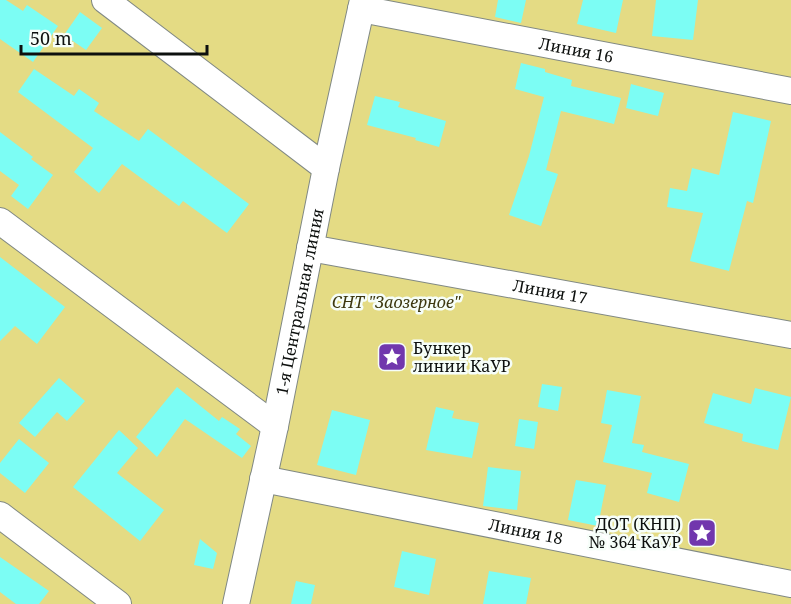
<svg xmlns="http://www.w3.org/2000/svg" width="791" height="604" viewBox="0 0 791 604" font-family="'Noto Serif',serif">
<style>
.green{fill:#e4db84}
.building{fill:#7cfdf4}
.lines{fill:none;stroke-linecap:round;stroke-linejoin:round}
.minor-casing{stroke:#818984;stroke-width:28}
.minor{stroke:#fff;stroke-width:26}
.labels{text-anchor:middle;stroke-width:5;stroke-linejoin:round;paint-order:stroke}
.street-label{font-size:16px;fill:#0d100e;stroke:#f6fef9}
.park-label{font-size:16px;font-style:italic;fill:#3d3810;stroke:#f6fef9}
.poi-label{font-size:16px;fill:#0d100e;stroke:#f6fef9;text-anchor:start}
</style>
<rect width="100%" height="100%" fill="#f6fef9"/>
<path class="green" d="M0,0H791V604H0Z"/>
<path class="building" d="M0,0H6L23,11L27,5L58,26L33,62L0,39Z
M498,0H526L521,23L495,17Z
M583,0H623L616,33L577,24Z
M656,0H698L693,40L652,36Z
M80,12L102,28L86,50L64,35Z
M521,63L545,69V72L572,80L571,86L621,98L614,124L561,111L546,170L558,174L541,226L509,215L529,156L544,97L515,89Z
M34,69L74,96L79,89L99,103L94,111L139,141L148,129L249,204L227,233L183,201L179,206L122,164L99,193L74,172L93,148L18,92Z
M631,84L664,93L658,116L626,108Z
M375,96L400,102L398,107L446,121L439,147L415,140L416,138L367,125Z
M733,112L771,121L753,203L747,201L729,271L690,261L703,213L667,207L670,188L687,191L692,168L719,175Z
M0,132L33,157L31,159L53,175L28,209L11,196L19,185L0,171Z
M0,257L65,307L37,344L15,326L0,341Z
M59,378L85,401L67,421L57,412L35,437L19,423Z
M542,384L562,387L558,411L538,407Z
M177,387L219,421L222,417L240,429L236,434L251,446L242,458L185,419L157,457L136,437Z
M755,388L791,397L778,450L742,441L743,434L704,423L713,393L751,404Z
M607,390L641,396L632,443L644,445L642,452L689,464L679,502L647,493L652,473L603,462L612,425L601,423Z
M436,407L454,411L452,418L479,423L472,458L426,450Z
M332,410L370,420L356,475L317,465Z
M519,419L538,422L534,449L515,446Z
M119,430L138,448L117,473L164,510L140,541L73,487Z
M19,439L49,463L25,493L0,473V463Z
M488,467L521,471L517,510L483,506Z
M576,480L606,485L598,526L568,520Z
M200,539L217,553L213,569L194,565Z
M402,551L436,559L429,595L394,587Z
M0,557L49,591L39,604H16L0,592Z
M489,571L531,578L526,604H483Z
M296,581L315,585L311,604H291Z"/>
<g class="lines">
<g class="minor-casing">
<g id="minor">
<path d="M105,0L326,168"/>
<path id="s1" d="M361,9L791,91"/>
<path d="M0,221L275,426"/>
<path id="s2" d="M310,248L791,335"/>
<path id="s3" d="M263,479L791,584"/>
<path d="M0,515L118,604"/>
<path id="s4" d="M236,604L275,426L326,168L363,0"/>
</g>
</g>
<use href="#minor" class="minor"/>
</g>
<defs>
<g id="sight-square" transform="scale(1.5)"><rect x="-9" y="-9" width="18" height="18" rx="4" fill="#7137ad" stroke="#f6fef9"/><path d="M0-6L1.8-2.2L6-1.7L2.9 1.2L3.7 5.4L0 3.3L-3.7 5.4L-2.9 1.2L-6-1.7L-1.8-2.2Z" fill="#fff"/></g>
</defs>
<g fill-rule="evenodd">
<use href="#sight-square" x="392" y="357"/>
<use href="#sight-square" x="702" y="533"/>
</g>
<g class="labels">
<g class="street-label">
<text dy="6" stroke="none"><textPath href="#s1" startOffset="219">Линия 16</textPath></text>
<text dy="6" stroke="none"><textPath href="#s2" startOffset="244">Линия 17</textPath></text>
<text dy="6" stroke="none"><textPath href="#s4" startOffset="309">1-я Центральная линия</textPath></text>
<text dy="6" stroke="none"><textPath href="#s3" startOffset="268">Линия 18</textPath></text>
</g>
<g class="park-label">
<text x="396" y="308">СНТ "Заозерное"</text>
</g>
<g class="poi-label">
<text x="413" y="354">Бункер<tspan x="413" dy="18">линии КаУР</tspan></text>
<text x="681" y="530" text-anchor="end">ДОТ (КНП)<tspan x="681" dy="18">№ 364 КаУР</tspan></text>
</g>
</g>
<path d="M21 45v9h186v-9" fill="none" stroke="#0d100e" stroke-width="3"/>
<text x="30" y="45" font-size="18" fill="#0d100e" stroke="#f6fef9" stroke-width="4.5" paint-order="stroke">50 m</text>
</svg>
